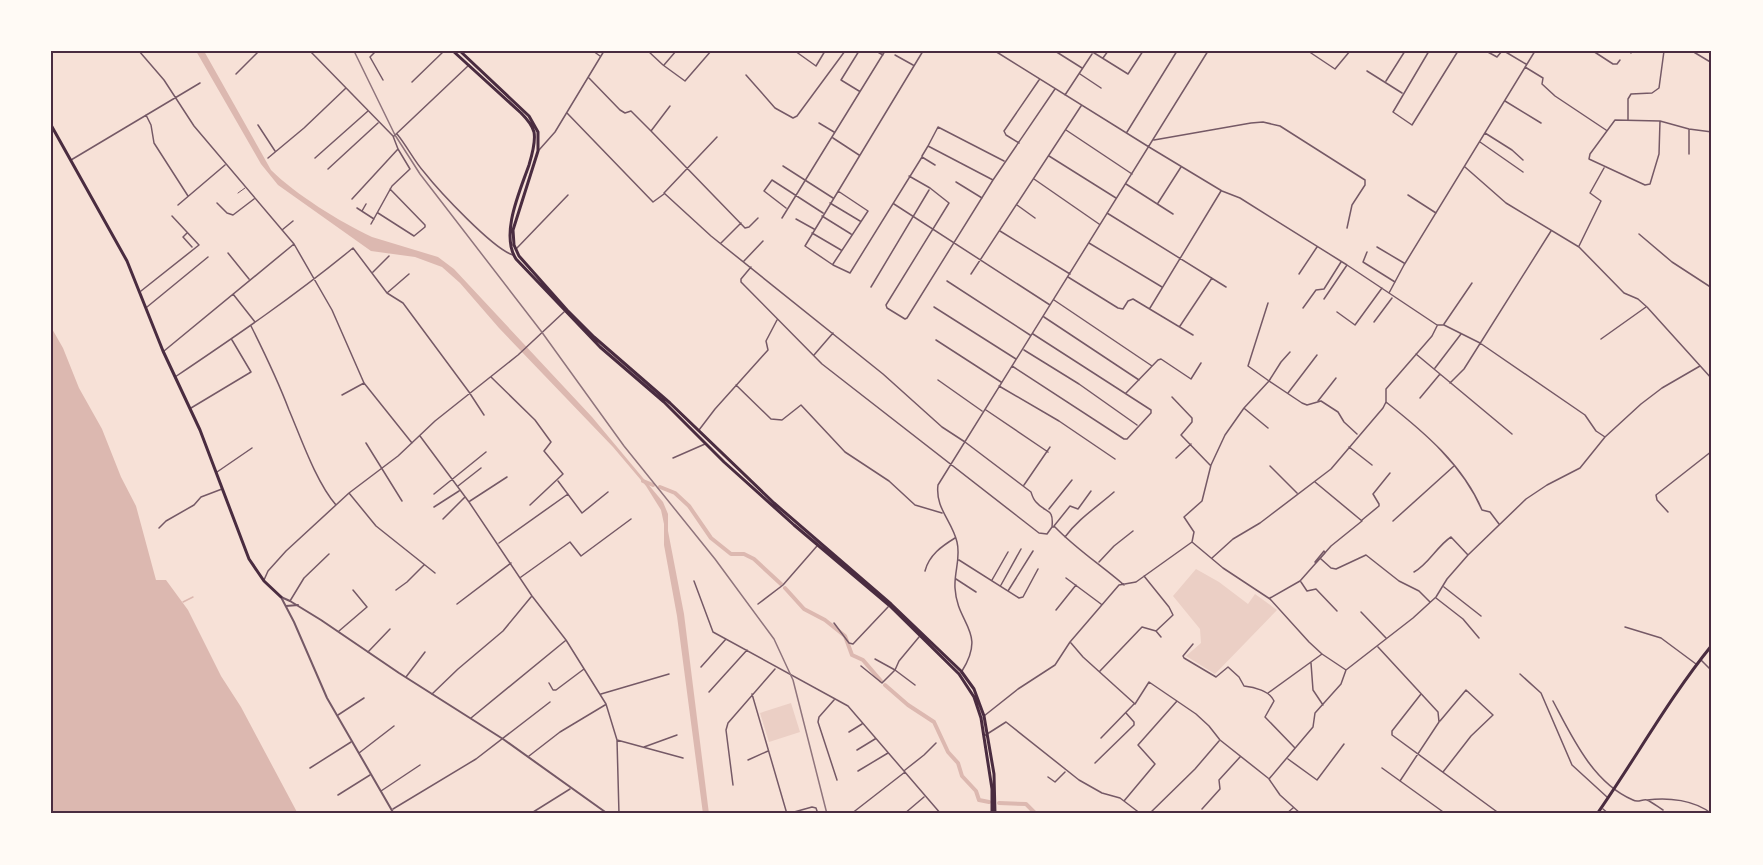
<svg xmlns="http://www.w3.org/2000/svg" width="1763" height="865" viewBox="0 0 1763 865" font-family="'Zilla Slab',serif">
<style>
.green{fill:#ebcfc5}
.water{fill:#dcb8b0}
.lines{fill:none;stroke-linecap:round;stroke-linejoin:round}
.stream{stroke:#dcb8b0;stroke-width:1.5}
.canal{stroke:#dcb8b0;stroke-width:4}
.service{stroke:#755966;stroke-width:1}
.minor{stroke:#755966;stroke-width:1.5}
.tertiary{stroke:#755966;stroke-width:2}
.primary{stroke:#4a2c40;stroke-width:3}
.trunk{stroke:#4a2c40;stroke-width:3}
.rail{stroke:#8f747c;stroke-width:1.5}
.neatline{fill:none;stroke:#4a2c40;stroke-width:2}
</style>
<rect width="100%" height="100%" fill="#f7e1d7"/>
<path class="green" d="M1196,569L1219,582L1248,604L1255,594L1277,610L1215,674L1186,656L1201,643L1200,629L1173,596Z
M791,703L800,732L769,742L760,713Z"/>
<path class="water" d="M196,51H204L271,170C295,194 340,222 372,237L438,257L454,269L592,417L663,502L668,514V531L684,614L709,814H703L677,616L664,545V524L661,510L646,486L613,447L499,328L460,283L442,267L415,257L371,251L278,185L261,164Z
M51,327L63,348L79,388L102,429L121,477L136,506L156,580H166L188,610L221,676L241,707L298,814H51Z"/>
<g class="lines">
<path class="stream" d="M183,602L193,597"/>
<path class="canal" d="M643,481L653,485
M660,487L675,493L689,506L711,538L731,554H744L754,559L781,584
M785,588L804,609L825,620L845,636L852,655L863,660L881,681
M885,685L908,705L934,722L948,752L958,763L962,776L976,791L979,800L989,802
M999,803L1026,804L1036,814"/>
<path class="service" d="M238,193L245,188"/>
<path class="minor" d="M139,51L164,80L194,126L294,244L332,310L364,383L412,443
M310,51L393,136L398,149L410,169L392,186L371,224
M376,51L370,57L383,80
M593,51L600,56
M648,51L663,65L685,81L711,51
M795,51L816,66L825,51
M859,51L841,80L859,91
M876,51L883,55
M923,51L805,246L833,265L850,273L922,157L935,165
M995,51L1149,147L1222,191L1240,198L1347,265L1437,325H1444L1480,343L1585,415L1596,431L1605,437
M1055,51L1082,68
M1091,51L1128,74L1143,51
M1308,51L1335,69L1350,51
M1429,51L1393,112L1412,125L1458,51
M1486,51L1497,57L1502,51
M1504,51L1526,64
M1593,51L1613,64H1617L1620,60
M1692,51L1712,63
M1631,53L1632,51
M895,55L913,65
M1103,58L1108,51
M664,65L676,51
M1525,67L1543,78L1542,84L1555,96L1606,130
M1367,71L1402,93
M236,74L259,51
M1080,74L1101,88
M746,75L775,108L793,118L797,116L845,51
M589,78L620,110L625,113L631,111L651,131
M1386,81L1405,51
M412,82L444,51
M1065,95L1092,54
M1505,101L1541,123
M670,106L651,131L745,228L749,227L758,218
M567,113L653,202L664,194
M146,115L151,125L154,143L188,196
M1628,119V99L1631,94L1652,93L1659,88L1664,51
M1660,121L1659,154L1650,184L1645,185L1589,159L1590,154L1615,120L1660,121L1689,129L1712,132
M819,123L834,132
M258,125L275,151
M1066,130L1132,174
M1689,130V154
M1127,132L1177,51
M1485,133L1512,150L1523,160
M1712,133V139
M397,134C407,146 414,161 424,172C439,191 493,249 513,255
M394,136L469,65
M717,137L664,193L711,236L883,374L942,427L965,442L1031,492C1032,495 1033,499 1036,502C1046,514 1054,507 1052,527
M833,138L859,155
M1154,140L1251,123L1263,122L1280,126L1365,180V185L1352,205L1347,228
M1480,142L1523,172
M1019,143L1006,135L1004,131L1039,80
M539,150L555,132L604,51
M922,156L928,146
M1049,156L1116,198
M268,158L304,128L346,88
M315,158L368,111
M71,160L200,83
M783,166L833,198
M1465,167L1506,203L1579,247L1624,293L1638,299L1647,307L1712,379
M328,169L378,123
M909,176L930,188L949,203L886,305L887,308L905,319L907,318L993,180L1055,89
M1034,179L1099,224
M993,180L928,146L938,127L1004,161
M956,182L982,198
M1126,184L1173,214
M1408,195L1436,213
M352,199L398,149
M217,203L227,213L233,215L254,199
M830,203L860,221
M1158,203L1181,167
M894,204L1050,305
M178,205L225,165
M1017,205L1035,218
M357,208L374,219
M786,208L764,191L772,180L823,213
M362,211L366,204
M378,213L414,236L425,227V225L390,189
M1107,213L1226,287
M822,216L851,234
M782,218L885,51
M796,219L814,229
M282,230L293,221
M1000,231L1070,274
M187,233L183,237L192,247
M812,233L841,250
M1639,234L1672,262L1712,288
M721,243L741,223
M1089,243L1162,287
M1579,246L1601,201L1590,193L1604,168
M1377,247L1404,263
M516,249L568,195
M1367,252L1363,262L1395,282
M228,253L249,279
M744,261L763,241
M833,264L868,211L838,191
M751,267L741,279V282L822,364L1039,533L1047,534L1052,527H1055C1076,549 1101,565 1124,585
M373,272L389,256
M971,274L1081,106
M1299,274L1317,247
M1068,277L1118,308L1123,309L1128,301L1133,299L1193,335
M947,281L1030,335
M871,287L929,190
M141,291L199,245L172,216
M387,293L409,274
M1389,293L1404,265L1535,51
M233,294L255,322
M1324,299L1347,265
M1054,300L1152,366
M1268,303L1248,366L1269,381L1281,362L1290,352
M147,307L208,257
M934,307L1016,359
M1150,308L1221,191
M1303,308L1316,290L1324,289L1341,262
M1337,312L1355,325L1382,288
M1044,317L1139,380
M1374,322L1392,298
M1444,324L1472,283
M251,326C265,354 278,381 289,410C301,438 316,482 336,505
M1180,326L1212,278
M1601,339L1646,307
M936,340L1001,382
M1024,350L1079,384L1137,425
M164,351L294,244
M1416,354L1512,434
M814,355L833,333
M1012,366L1124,439H1127L1151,413V410L1033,334
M1435,368L1461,334
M175,377C236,336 296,295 353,248L387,293L403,303L469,392L484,415
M491,377L535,420L551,442L544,451L563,474L530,505
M938,380L982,411
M1450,383L1464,369L1551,231
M736,385L771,419L782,420L801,405L845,452L889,481L915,505L942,513
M999,386L1059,421L1115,459
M1126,393L1158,360L1161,359L1191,379L1201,363
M1288,393L1317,355
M342,395L364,383
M1172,397L1192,418V422L1181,435L1210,465
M1420,398L1440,374
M1318,401L1336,378
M1386,402C1424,432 1463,465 1482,510L1490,512L1499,524
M191,408L251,372L232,340
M1245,409L1268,428
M986,410L1048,452
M699,430L715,409L768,350L766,341L777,320
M420,436L469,502L532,596L566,640L606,704L617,740L619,814
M366,443L402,501
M1349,447L1372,465
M673,458L705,444
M1176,458L1191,444
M1270,466L1297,493
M217,472L252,448
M558,481L582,513L608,492
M1024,485L1050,447
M458,486L481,468
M349,493L376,526L435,573
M434,494L486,452
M470,501L507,477
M434,507L459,491
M1049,509L1072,480
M1668,512L1657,500L1656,495L1712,451
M443,519L465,497
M1362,520L1379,506V504L1373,494L1390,473
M1393,521L1454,466
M1054,526L1070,506L1078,509L1091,491
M159,528L166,521L194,505L201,497L222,489
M1065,537C1078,519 1097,507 1114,492
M1192,542L1194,532L1184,517L1202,501L1211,465L1225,435L1244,408L1269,381L1302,403L1307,405L1321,401L1338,412L1344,422L1357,434
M499,543L568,494
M1324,551L1325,553L1316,563L1315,562Z
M1212,558L1233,539L1260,523L1331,469L1383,408L1386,402V389L1432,336L1437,326
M1321,559L1331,568L1336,569L1366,555L1399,581L1419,591L1430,602
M959,560L1019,598L1023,597L1038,569
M1099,562L1114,546L1133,531
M925,571C929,555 942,546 955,538
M1414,572C1428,565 1437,546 1451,537L1468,555
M1144,576L1169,607L1173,615L1156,631L1161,637
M521,577L570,542L581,556L631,519
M1066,578L1101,604
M956,579L976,592
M264,580L268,571L286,551L349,493L398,456L435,421L518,355L564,312
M992,580L1008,552
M694,581L713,632L848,706L941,814
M1301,582L1307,591L1316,589L1337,611
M1001,585L1021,549
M1444,587L1481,616
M396,590L407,582L424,565
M1008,591L1033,551
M1270,598L1300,581L1331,546L1362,521L1315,482
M1436,598L1463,619L1479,638
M290,601L304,578L329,554
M457,604L511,563
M758,604L783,585L817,546
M1056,610L1076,585
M1361,612L1386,638
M834,623L849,643L853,644L888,607
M1625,627L1661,638L1696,664
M339,631L367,607L353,590
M1071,643L1083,657L1135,704L1149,682L1196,714L1209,726L1220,740L1268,778
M1193,644L1183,656L1184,658L1216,677L1228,667L1239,677L1244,686C1254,687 1270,691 1274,701L1265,717L1295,748
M1378,647L1438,712L1439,722L1400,781
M368,652L390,629
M875,659L895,670L899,661L919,637
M1701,660L1712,671
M1311,663L1313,690L1323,705
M861,666L882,683L895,670L915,685
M701,667L726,639
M962,671C987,631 957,625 955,588C954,572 961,558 957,542C952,521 935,508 938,485L1208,51
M1100,671L1142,627L1156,631
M1520,674L1541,693L1572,765L1607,797
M406,677L425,652
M549,683L553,690H556L584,669
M709,692L747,650
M1268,693L1322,654
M432,694L458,669L503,631L531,597
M601,694L669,674
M752,694L787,814L812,807L816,808L818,814
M1421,694L1392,731V735L1500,814
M834,700L819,717L818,722L837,780
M1553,701C1572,737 1593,783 1633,800C1638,803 1642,799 1647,800C1652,802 1658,807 1663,810
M338,715L364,698
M984,716L1018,689L1055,665L1070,642L1119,585L1136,582L1192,542L1223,568L1270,599L1309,642L1322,654L1346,670
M471,718L565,641
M1440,721L1466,690L1493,715L1471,736L1443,772
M849,732L862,724
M984,736L1006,722L1079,780L1102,793L1120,798L1141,814
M1101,738L1134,704
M617,740L683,758
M644,747L677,735
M857,750L875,739
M359,753L394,726
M529,756L560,732L605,705
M1288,759L1317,780L1344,744
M748,760L768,751
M1095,763L1134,725V722L1126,713
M310,768L351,742
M1382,768L1446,814
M905,770L924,755L936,743
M858,771L888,753
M1048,777L1055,782L1065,772
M733,785L726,730L728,723L775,669
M381,791L420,765
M338,795L370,775
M1647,800C1668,797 1695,800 1712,814
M1124,801L1155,764L1138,745L1177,701
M393,809L476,759L550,702
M1202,809L1220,789L1219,780L1240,757
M1603,809L1609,814
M530,814L570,789
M851,814L905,772
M904,814L924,797
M1149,814L1195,769L1219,741
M1286,814L1293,808
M1301,814L1280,795L1269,779L1313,727L1315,713L1341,684L1346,670L1413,618L1436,597L1447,579L1468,555L1526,499L1547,485L1580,468L1605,437L1641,404L1662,388L1700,366
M1346,814L1348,812"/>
<path class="tertiary" d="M281,597L290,601L321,620L399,673L503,739L608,814
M282,599L294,622L327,698L394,814
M286,606L298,605"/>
<path class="primary" d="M51,125L127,261L163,351L200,430L249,559L264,581L281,597
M1597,814C1636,758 1669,698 1712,645"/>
<path class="trunk" d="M453,51L521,113C526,118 532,125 534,132C536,142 532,155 529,165C520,191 500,234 516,259L600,347L664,402L724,462L794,525L890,606L959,674L974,697L981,718L992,789V814
M460,51L529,116L538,132V151L513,230L514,245L519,256L567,310L594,337L670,403L774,503L891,604L961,671L974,689L984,716L994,774L995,814"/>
<path class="rail" d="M354,51L395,135L420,174L541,331L624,446L715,559L774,639L793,680L827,814"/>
</g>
<rect width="1763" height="865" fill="none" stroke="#fffaf5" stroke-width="105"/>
<rect x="52" y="52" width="1658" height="760" class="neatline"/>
</svg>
